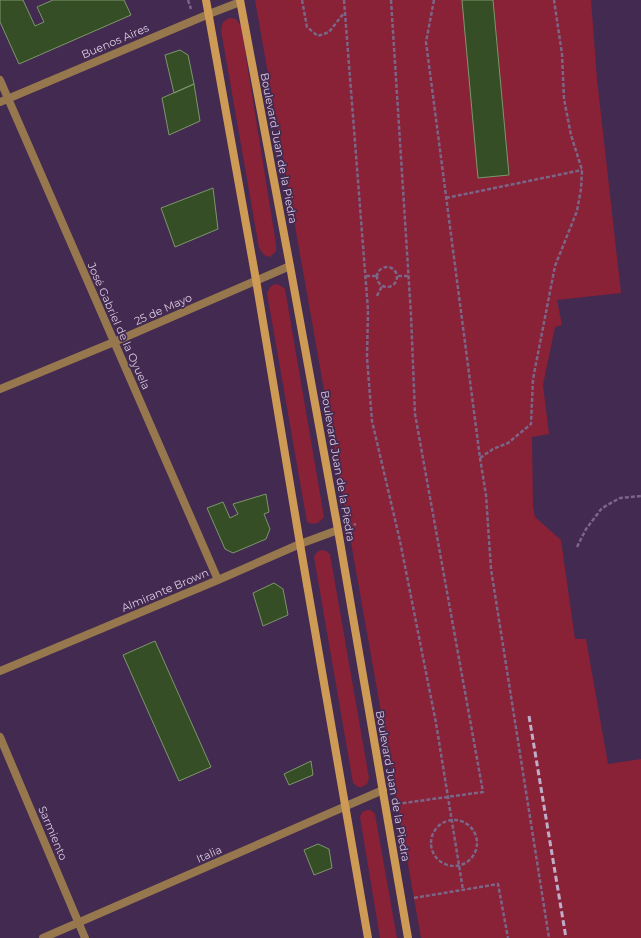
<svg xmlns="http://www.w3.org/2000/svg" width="641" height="938" viewBox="0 0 641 938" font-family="Montserrat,sans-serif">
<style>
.green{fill:#892137}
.building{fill:#364e25;stroke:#7c976b}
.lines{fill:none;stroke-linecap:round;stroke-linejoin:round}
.path{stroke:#7b6687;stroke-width:2.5;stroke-dasharray:4 2;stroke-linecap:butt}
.street{stroke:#96774e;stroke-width:8}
.secondary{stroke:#cd9b56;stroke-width:8}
.rail{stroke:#bfaec9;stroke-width:3;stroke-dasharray:6 3;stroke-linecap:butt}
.labels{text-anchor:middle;stroke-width:3.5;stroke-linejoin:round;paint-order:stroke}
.street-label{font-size:11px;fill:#dacbe3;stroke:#432a50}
</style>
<rect width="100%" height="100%" fill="#432a50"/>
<path class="green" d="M255,0H591L597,79L621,293L557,300L562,325L555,327L543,385L549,434L532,437L533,507L535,517L561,540L575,639H586L608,764L641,759V938H421Z
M229,18L236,19L241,26L276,244V251L270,257L264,255L259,248L221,30L223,22Z
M275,284L280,285L285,289L324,517C319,523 314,526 307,522L267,293L270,287Z
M321,550L326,551L330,554L369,778L367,784L362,787H358L353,783L314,557L317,552Z
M367,810H371L375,814L397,938H380L360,817L362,812Z"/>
<path class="building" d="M0,0H23L35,26L44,22L37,7L53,0H124L131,15L19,64L0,22Z
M462,0H493L509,175L478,178Z
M180,50L188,55L194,84L174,93L165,55Z
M194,84L200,121L169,135L162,98Z
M213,188L218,229L175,247L161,208Z
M266,494L269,512L264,514L270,529L266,539L233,553L225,549L207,508L223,502L230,518L238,514L233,504Z
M274,583L283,589L288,615L263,626L253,593Z
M155,641L211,767L179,781L123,655Z
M311,761L313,775L289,785L284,774Z
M318,844L329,849L332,868L314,875L304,850Z"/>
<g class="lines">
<path class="path" d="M188,0L191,9
M302,0L307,27L318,36L329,32L344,13
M344,0L368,310L367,358L372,421L400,541L436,723L463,890
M391,0L411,315L415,414L483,792L397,804
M434,0L426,42L480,458L486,495L491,569L549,938
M446,198L582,170
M377 277a10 10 0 1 1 20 0a10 10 0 1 1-20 0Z
M366,276H377
M398,276H408
M377,296L382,286
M480,458L493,449L508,443L531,424L533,379L555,266L577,211L581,189L582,170L571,135L564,99L562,54L554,0
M348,527L356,524
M577,547L586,529L602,508L620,498L641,496
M431 843a23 23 0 1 1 46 0a23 23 0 1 1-46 0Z
M414,898L498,884L508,938"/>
<path class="street" d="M0,80L218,580
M0,102L209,14L240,2
M0,389L114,342L290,266
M0,671L218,580L300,544L338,530
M0,737L85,938
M43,938L383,790"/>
<path class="secondary" d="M206,0L256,280L300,544L368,938
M240,0L290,266L338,530L408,938"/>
<path class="rail" d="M529,716L566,938"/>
</g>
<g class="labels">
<g class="street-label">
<text transform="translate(115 41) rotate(-23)" y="4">Buenos Aires</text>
<text transform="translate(279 148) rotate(79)" y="4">Boulevard Juan de la Piedra</text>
<text transform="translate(163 309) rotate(-24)" y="4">25 de Mayo</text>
<text transform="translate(119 326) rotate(66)" y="4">José Gabriel de la Oyuela</text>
<text transform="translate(338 466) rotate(80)" y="4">Boulevard Juan de la Piedra</text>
<text transform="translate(165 590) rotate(-23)" y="4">Almirante Brown</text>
<text transform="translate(393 786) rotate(80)" y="4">Boulevard Juan de la Piedra</text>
<text transform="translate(53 833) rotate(67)" y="4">Sarmiento</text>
<text transform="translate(209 854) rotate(-24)" y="4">Italia</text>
</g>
</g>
</svg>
